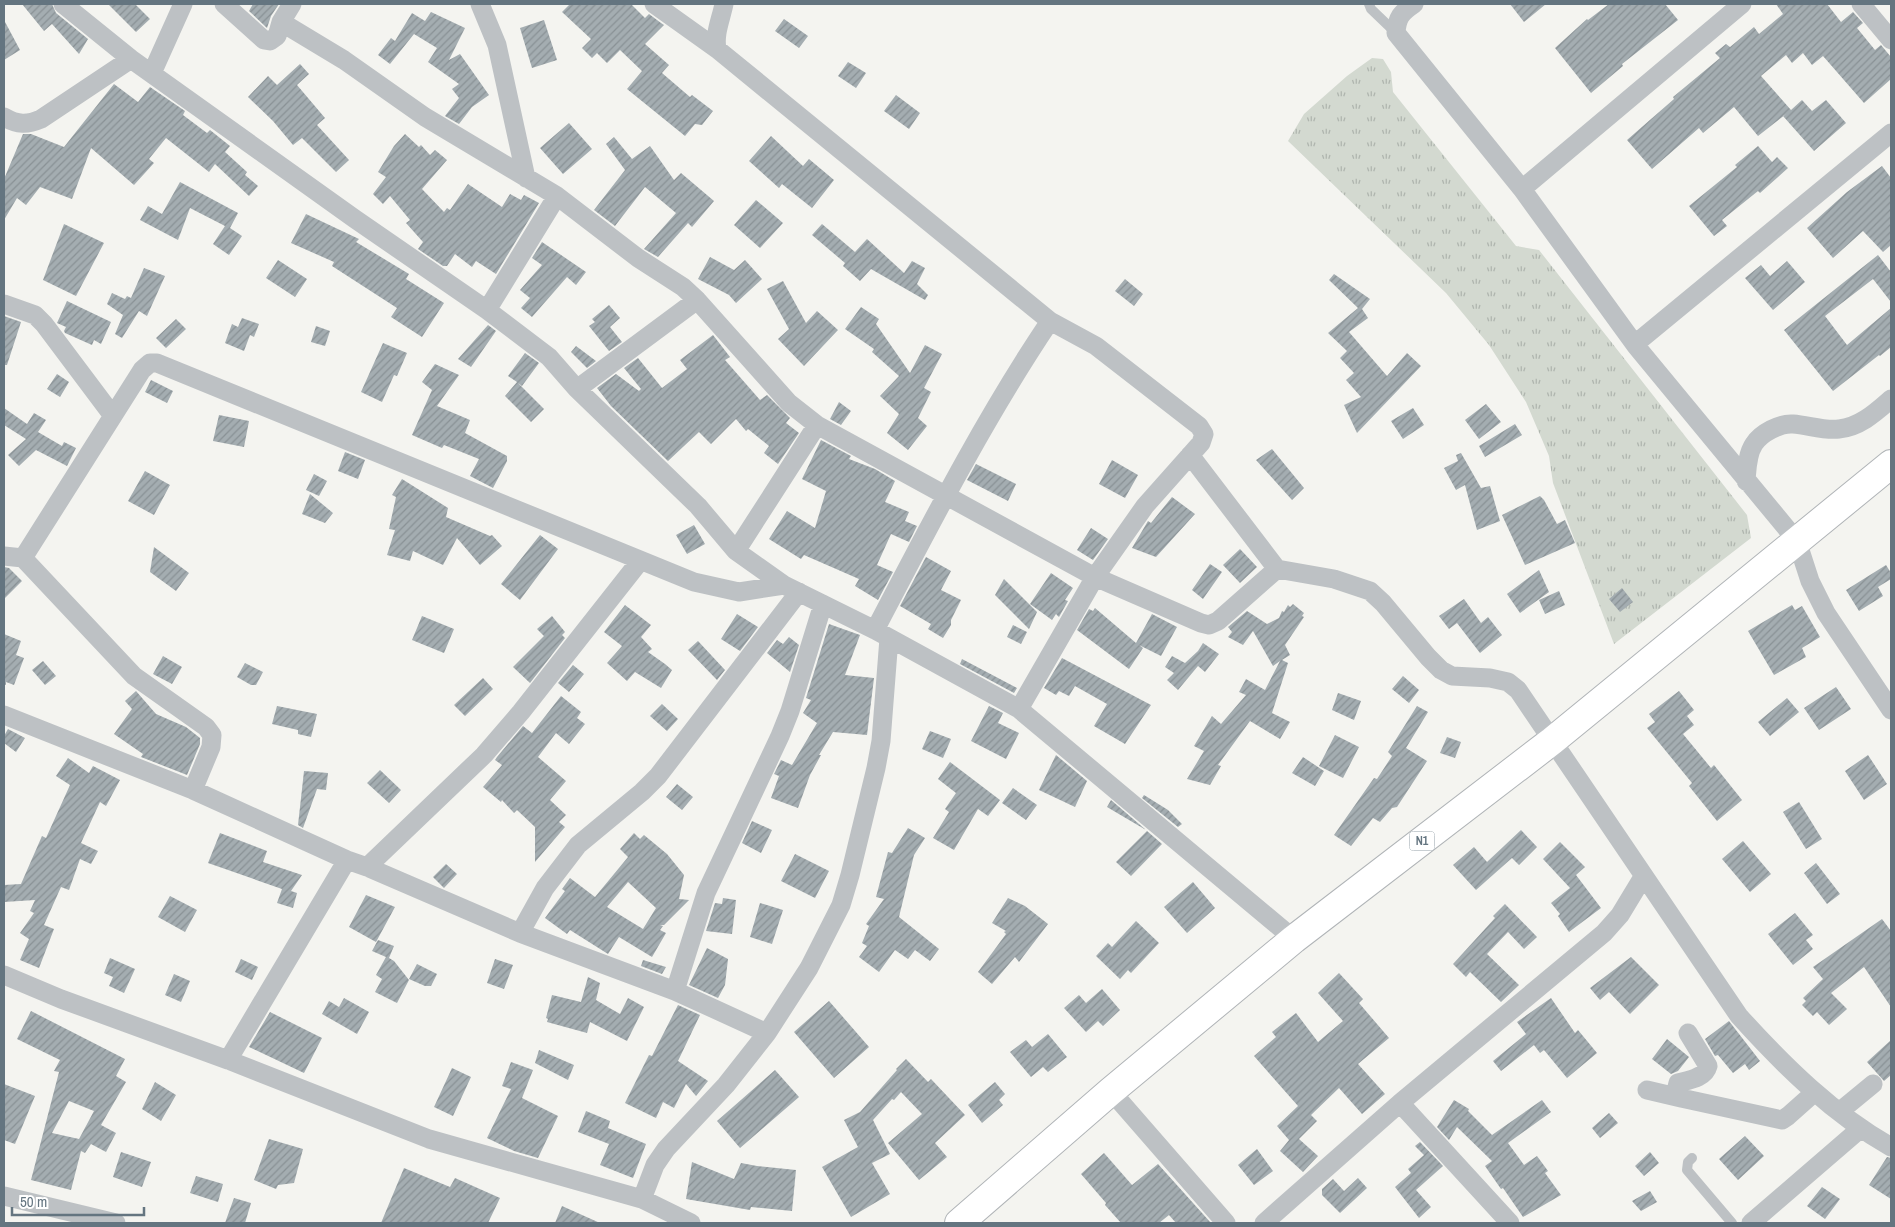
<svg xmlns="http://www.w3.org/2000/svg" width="1895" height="1227" viewBox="0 0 1895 1227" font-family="'Archivo Narrow',sans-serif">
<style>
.grass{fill:url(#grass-tufts)}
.building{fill:url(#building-hatch);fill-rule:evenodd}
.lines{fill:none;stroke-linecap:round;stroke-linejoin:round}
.trunk-casing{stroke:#b0b4b7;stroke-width:30}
.service{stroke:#bdc1c4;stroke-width:10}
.minor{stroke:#bdc1c4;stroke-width:19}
.trunk{stroke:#fff;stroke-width:28}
.labels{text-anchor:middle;stroke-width:5;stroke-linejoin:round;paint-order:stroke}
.shield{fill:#fff;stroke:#929ea6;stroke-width:1}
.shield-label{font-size:12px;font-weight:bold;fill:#647580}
</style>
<defs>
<pattern id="grass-tufts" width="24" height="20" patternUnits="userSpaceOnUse" patternTransform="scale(1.25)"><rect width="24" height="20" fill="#d3d9d0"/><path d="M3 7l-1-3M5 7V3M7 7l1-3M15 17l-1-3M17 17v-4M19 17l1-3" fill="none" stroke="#afb5ae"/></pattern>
<pattern id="building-hatch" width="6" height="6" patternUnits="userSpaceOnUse" patternTransform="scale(1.25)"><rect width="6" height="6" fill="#a4adb1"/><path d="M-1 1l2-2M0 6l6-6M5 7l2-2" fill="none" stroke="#899195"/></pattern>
</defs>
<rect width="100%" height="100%" fill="#f4f4f0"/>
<path class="grass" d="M1372,58L1383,59L1391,72L1393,92L1516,246L1539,250L1747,515L1751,538L1614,644L1553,483L1549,456L1526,402L1489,345L1446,293L1288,141L1304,114L1347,76Z"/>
<path class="building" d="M22,4H52L56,13L88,39L79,54L52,24L44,31Z
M108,4H135L150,19L136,32Z
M253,4H279L271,16L267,28L249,11Z
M570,4H631L645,18L649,14L661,23L664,25L645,44L669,65L662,73L690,97L692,95L713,111L702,125L695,124L685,136L627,89L642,71L620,50L607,63L597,53L592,58L582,48L591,39L562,12Z
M1510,4H1546L1524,22Z
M1609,4H1665L1678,20L1622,64L1623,66L1591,93L1555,48L1587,19L1588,20Z
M1776,4H1827L1841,22L1853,12L1863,23L1857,28L1875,50L1881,45L1891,57V79L1864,103L1823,56L1812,65L1803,53L1792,63L1786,55L1761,76L1791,110L1802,100L1812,111L1826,100L1846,123L1814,151L1783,116L1786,114L1758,136L1734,107L1703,133L1699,128L1652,169L1627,140L1674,99L1673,97L1720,58L1715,53L1726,44L1730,47L1754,27L1759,34L1783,14Z
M431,12L465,28L449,60L460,54L489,95L472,107L459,124L445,116L459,98L452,89L459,84L428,62L437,48L414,34L390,64L378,55L391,38L395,41L412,13L425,21Z
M784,19L808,36L799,48L775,31Z
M4,20L20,50L4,60Z
M544,20L557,60L532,68L520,28Z
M848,62L866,73L856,88L838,76Z
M300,64L309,74L297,85L325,118L317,125L349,160L336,172L302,138L293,145L273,121L248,97L268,76L277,85Z
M114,84L138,102L150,87L185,111L183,115L207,133L210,130L230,146L225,152L247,172L245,175L258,186L249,196L215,164L209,172L166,138L149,159L154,163L134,185L91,148L72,199L40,187L26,205L17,198L4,220V179L23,134H31L64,147Z
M896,95L920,113L909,129L884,111Z
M569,123L592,149L563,174L540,148Z
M405,134L419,147L421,145L430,155L435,150L447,160L422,189L444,212L447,208L450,210L468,184L502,207L510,194L521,200L524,195L539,203L496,274L476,261L472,267L455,254L447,266H443L418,249L423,242L406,223L410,220L390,196L383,204L373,194L386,177L378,172L394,146Z
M771,136L803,166L809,159L834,180L812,208L782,184L779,188L749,161Z
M614,137L632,159L650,146L674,180L681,173L714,201L692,227L688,223L658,257L644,249L676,213L645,187L615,226L594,210L625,170L606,144Z
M1758,146L1772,162L1777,157L1788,168L1760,193L1758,191L1722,220L1727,226L1714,236L1689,206L1737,167L1735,165Z
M1882,166L1891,178V245L1883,252L1863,231L1833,258L1807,228L1847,192Z
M180,182L238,213L230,228L242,236L229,255L213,244L225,226L190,208L178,240L140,220L148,206L162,214Z
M756,200L783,223L760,248L734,225Z
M306,214L359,239L356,242L409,274L406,279L444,303L422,337L391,317L397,308L332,266L334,262L291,243Z
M64,224L104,243L76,296L43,280Z
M822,224L855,252L867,239L904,273L912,261L925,268L917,284L928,295L925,300L871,269L860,281L843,266L845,263L812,235Z
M542,242L586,272L576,285L567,277L532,317L521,308L530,298L520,290L542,265L532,258Z
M1878,255L1891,272V302L1873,279L1825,316L1847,345L1891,308V347L1880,356L1879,355L1833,391L1784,330Z
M710,257L734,270L745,260L762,279L736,303L729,295L698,279Z
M278,260L307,279L295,297L266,278Z
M1787,261L1805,282L1773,310L1745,278L1761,265L1770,276Z
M144,268L165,276L147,316L139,311L122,338L115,334L123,315L107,304L112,293L125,299L127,296L131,298Z
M1334,274L1370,299L1362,309L1368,318L1349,332L1387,376L1407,353L1421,366L1357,433L1344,405L1361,397L1346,380L1354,373L1340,358L1347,351L1328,333L1358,308L1329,280Z
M1125,279L1143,294L1134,306L1115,291Z
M783,281L806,323L817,311L838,330L804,366L778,339L789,329L767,289Z
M67,301L111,322L101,344L94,340L92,345L65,333L64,331L66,327L57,323Z
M609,305L620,318L610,327L622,342L609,351L589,326L595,322L592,319Z
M861,307L879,319L876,324L910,373L925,345L942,354L924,388L931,392L918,418L927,426L908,450L887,433L899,414L880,396L899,376L872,352L874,349L845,329Z
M4,316L21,322L7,365H4Z
M242,318L259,324L254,337L250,335L244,351L225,343L232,324L238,327Z
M176,319L186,329L166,348L156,338Z
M488,325L496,331L471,367L458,359Z
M316,326L330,331L325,346L311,342Z
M713,335L730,357L725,360L760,400L767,395L790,418L786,423L799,433L778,464L764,453L769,446L748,429L746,431L736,419L711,444L699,432L668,461L611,406L597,388L616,374L639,391L641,389L624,368L638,358L662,388L687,369L680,360Z
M383,343L407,353L397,376L394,375L382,402L361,392Z
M576,346L596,361L587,368L571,352Z
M525,353L539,363L522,386L518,383L544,409L531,422L505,396L517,382L508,376Z
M435,364L459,375L437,406L470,420L465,433L507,456V461L493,488L470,476L479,459L444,445L442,448L412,435L432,390L422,382Z
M57,374L69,382L60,397L47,389Z
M151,380L173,391L167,403L145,392Z
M839,402L851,411L841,425L830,419Z
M1486,404L1501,422L1479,439L1465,420Z
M4,408L27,424L34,413L46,420L38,432L62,446L64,442L76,448L67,466L36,450L19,466L8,455L26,439L4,425Z
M1413,408L1424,425L1403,439L1391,421Z
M219,415L249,421L244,447L213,441Z
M1515,424L1522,435L1485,457L1479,446Z
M821,440L851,456L849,459L875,469L895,481L885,502L909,512L905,521L917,526L909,542L891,534L877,565L893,572L878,600L855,586L859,579L804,555L801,559L769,539L787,511L815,528L826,491L802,479Z
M1272,449L1304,488L1292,500L1256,460Z
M345,452L365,460L358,479L338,471Z
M1461,453L1481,488L1490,486L1500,521L1477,530L1465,485L1456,490L1444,468L1458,461L1456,455Z
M1112,460L1138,475L1125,498L1099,484Z
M976,464L1016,484L1008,501L967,480Z
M145,471L170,485L154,515L128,501Z
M314,474L327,481L319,496L306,490Z
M402,479L448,508L446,517L490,536L492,535L502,546L480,565L457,538L443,565L413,551L410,561L387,555L395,530L389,529L396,497L392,495Z
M310,494L333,513L325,523L302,514Z
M1540,496L1544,500L1557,524L1565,520L1575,543L1525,565L1502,515Z
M1172,497L1195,514L1156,557L1132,548L1148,521L1151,523Z
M694,525L705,544L687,554L676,535Z
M1091,528L1108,539L1093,560L1077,550Z
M540,535L558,549L520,600L501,584Z
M154,547L189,573L176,591L150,572Z
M1240,549L1257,567L1240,583L1223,565Z
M926,557L951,571L941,590L961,600L951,620V625L943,638L928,629L931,624L900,606Z
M1210,564L1222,572L1203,599L1192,590Z
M1886,565L1891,573V579L1878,587L1883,596L1859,611L1846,590Z
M4,567L9,568L22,581L4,599Z
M1539,570L1549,592L1520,613L1507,594Z
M1051,573L1073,588L1065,600L1068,601L1059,617L1056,614L1052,620L1030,604Z
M1004,579L1037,612L1029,629L995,595Z
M1622,588L1633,602L1620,612L1609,599Z
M1559,591L1565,605L1545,614L1539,600Z
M1464,599L1481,623L1488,617L1502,635L1480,653L1457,623L1449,629L1439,616Z
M1293,604L1304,613L1302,616L1304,617L1285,645L1290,655L1282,660L1288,663L1272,713L1290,722L1280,739L1250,721L1218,765L1221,766L1210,785L1187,779L1204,751L1194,746L1212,716L1221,724L1246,695L1239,692L1246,679L1265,690L1280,661L1273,666L1253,631L1243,645L1228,637L1232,632L1228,627L1247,611L1267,624L1279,618L1282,611L1284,612L1288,605L1290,607Z
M625,605L651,625L641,637L652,649L648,652L665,664L672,670L661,688L635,672L627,681L607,663L622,646L604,632Z
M1792,605L1795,610L1802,606L1820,637L1802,648L1806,657L1774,675L1748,631Z
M1095,608L1136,643L1152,614L1177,627L1161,656L1139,645L1143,648L1129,669L1077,630L1089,609L1093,611Z
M737,614L758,627L740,651L721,639Z
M422,616L454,629L444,653L412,640Z
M552,616L565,632L562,635L565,638L530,683L513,667L544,636L537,629Z
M829,624L860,635L845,675L874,678L867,735L833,732L819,755H821L810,775L798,808L771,798L779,776L774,774L781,760L792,765L817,723L803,713L811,700L806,698Z
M1013,625L1027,632L1021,644L1007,637Z
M4,634L21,641L16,655L24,658L14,685L6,682V685L4,684Z
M789,637L799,645L790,672L767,653L777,640L783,644Z
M698,641L725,670L717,680L688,650Z
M1203,643L1219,654L1205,672L1198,666L1178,690L1167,680L1174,673L1165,667L1172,656L1185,663L1198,651Z
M163,656L182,667L172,684L153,674Z
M1062,658L1151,705L1125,744L1094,726L1107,704L1075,686L1069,696L1059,691L1056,695L1044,688Z
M962,659L1017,688L1014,693L960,664Z
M43,661L56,676L45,685L32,670Z
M245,663L263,672L256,685H251L237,677Z
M573,665L584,674L569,692L558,683Z
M1403,676L1419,690L1409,703L1392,689Z
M483,678L493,689L465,716L454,705Z
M1836,687L1851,709L1819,730L1804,708Z
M136,691L156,714L186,727L200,738V744L187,775L141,757L143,754L114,734L132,709L125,701Z
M1679,691L1694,710L1687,716L1694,725L1683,734L1711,768L1714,765L1742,800L1717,821L1689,786L1692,783L1647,728L1655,722L1649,714Z
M1338,693L1361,701L1354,720L1332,710Z
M561,696L581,712L577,718L585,724L569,744L556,733L538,757L566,781L550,800L566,815L559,822L565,827L535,862V827L517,810L514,813L502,800L501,802L483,787L502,765L495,760L497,757L523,726L532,733Z
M1787,698L1799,712L1770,736L1758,722Z
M662,704L678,719L667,731L650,716Z
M277,706L317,714L311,737L298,734V730L272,724Z
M989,706L1003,713L998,723L1019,733L1006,759L971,741Z
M1417,706L1428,712L1406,748L1427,761L1397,807L1392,808L1380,822L1373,818L1351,846L1334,835L1374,778L1377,779L1392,756L1388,752Z
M8,729L25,738L16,752L4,743V736Z
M930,731L951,739L943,758L922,749Z
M1335,735L1359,747L1343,778L1319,766Z
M1447,737L1461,742L1455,758L1440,753Z
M1056,755L1087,781L1075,807L1039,790Z
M1868,755L1887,784L1864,800L1845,771Z
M1303,757L1324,771L1315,786L1292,773Z
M68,758L89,773L93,766L120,780L106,806L100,802L81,843L98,851L91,864L80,859L69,890L61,887L44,925L54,929L39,968L20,960L29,939L20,933L34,913L30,911L35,900L4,902V885L21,884L42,836L46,838L70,785L56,776Z
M950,762L1000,800L988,816L978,809L954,850L933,838L949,812L945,809L956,793L938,779Z
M380,770L401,790L389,803L367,783Z
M304,771L328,773L326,790L317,789L303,828L298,825Z
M677,784L693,797L682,810L666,797Z
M1013,788L1037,805L1026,820L1002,803Z
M1144,795L1168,810L1182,824L1178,827L1142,798Z
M1111,800L1146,830L1107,807Z
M1799,802L1822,839L1806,849L1783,812Z
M752,821L772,830L761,853L742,843Z
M908,828L925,838L914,855L899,917L939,949L930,961L915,950L908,959L895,950L879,972L859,957L867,946L862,943L869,926L866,924L884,899L876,897L888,852L892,853Z
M1521,830L1537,847L1519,865L1512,858L1476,890L1453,865L1474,847L1487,862Z
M1147,831L1162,844L1131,876L1116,862Z
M220,833L267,851L263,862L302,875L291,891L297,893L293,908L277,903L282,889L208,863Z
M634,833L640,839L644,835L667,854L684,875L679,899L689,900L664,925H660L663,926L660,930L666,933L652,957L619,937L608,954L570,930L567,934L545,918L565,891L562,889L570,878L595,897L628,857L620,849ZM628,882L656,908L643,929L607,907Z
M1743,841L1771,874L1750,892L1722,859Z
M1560,842L1585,867L1576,875L1601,908L1569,932L1558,916L1560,914L1551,903L1570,888L1543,859Z
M795,854L829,871L815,898L781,881Z
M1816,863L1840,894L1827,904L1804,873Z
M446,864L457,874L444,888L433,877Z
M1193,882L1215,908L1187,933L1164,907Z
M366,895L395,907L376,942L349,927Z
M170,896L197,910L185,932L158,917Z
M723,898L736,900L732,934L706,931L715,903L722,904Z
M1008,898L1025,906L1048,924L1019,962L1015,957L992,984L978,972L1006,934L1004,932L1006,931L992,923Z
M760,903L783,910L772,944L750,937Z
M1505,904L1537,937L1524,949L1508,932L1487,954L1519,985L1501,1002L1470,972L1466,977L1453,964L1495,918L1493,916Z
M1795,913L1813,935L1806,940L1813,949L1793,965L1768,934Z
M1882,919L1891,931V1007L1864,967L1831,993L1847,1009L1829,1025L1817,1012L1813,1016L1802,1005L1806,1001L1803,998L1823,979L1813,967Z
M1136,921L1159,943L1131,973L1128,970L1120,979L1096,956L1108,943L1112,947Z
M378,940L394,946L389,958L394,961L409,980L397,1003L375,992L382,979L376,975L386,957L372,951Z
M707,948L728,959L725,985L718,998L689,985Z
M1631,957L1659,985L1630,1014L1609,992L1600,1000L1590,988Z
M110,958L135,969L124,993L109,986L113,977L104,973Z
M241,959L258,967L252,980L235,972Z
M495,959L513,965L504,989L487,983Z
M643,960L666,967L662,974L641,966Z
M417,964L437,974L431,986H425L409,979Z
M1339,973L1363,999L1359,1003L1389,1038L1358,1064L1385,1094L1362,1114L1339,1088L1311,1115L1317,1121L1299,1139L1318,1156L1303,1172L1280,1151L1289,1140L1277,1126L1298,1106L1254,1056L1276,1037L1272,1032L1296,1013L1318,1042L1343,1021L1318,993Z
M174,974L190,981L181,1002L165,995Z
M588,977L600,983L596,1000L620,1014L628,998L644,1007L627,1041L590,1022L587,1033L547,1022L548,1019L546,1018L552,995L581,1002Z
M1102,989L1120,1010L1103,1026L1098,1021L1086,1032L1064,1008L1079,995L1086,1003Z
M344,998L369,1012L357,1034L322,1014L329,1001L339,1007Z
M1551,998L1575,1033L1578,1030L1597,1053L1567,1078L1544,1050L1540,1053L1534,1045L1501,1071L1493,1061L1526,1034L1517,1022Z
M829,1001L869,1047L834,1078L794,1032Z
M678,1005L700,1015L678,1061L708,1081L696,1096L686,1084L674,1108L663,1102L656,1118L625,1103L649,1055L652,1056Z
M31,1011L125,1059L116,1076L126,1082L101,1125L116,1133L106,1152L91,1144L85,1153L81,1151L71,1190L31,1180L59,1072L54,1071L60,1060L17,1039ZM69,1101L94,1111L79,1139L52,1133Z
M270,1012L322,1038L304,1073L249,1047Z
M1729,1021L1760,1061L1749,1070L1745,1064L1733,1073L1718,1055L1715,1056L1705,1039Z
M1048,1034L1067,1057L1048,1072L1043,1067L1031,1077L1010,1052L1026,1040L1032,1047Z
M1667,1039L1689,1057L1678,1071L1671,1074L1652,1059Z
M1891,1040V1075L1884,1081L1867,1062Z
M539,1050L574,1065L568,1080L535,1063Z
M906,1059L928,1082L931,1079L965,1115L935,1143L947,1157L919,1180L888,1143L922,1114L901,1092L894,1100L892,1099L873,1120L890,1154L872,1163L890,1194L851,1217L822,1167L858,1147L844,1120L860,1112L897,1070L896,1069Z
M511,1062L533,1070L522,1098L558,1116L538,1158L514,1151L487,1138L511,1089L502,1086Z
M452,1068L471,1077L453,1116L434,1107Z
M775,1070L799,1097L740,1148L717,1121Z
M155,1082L176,1095L161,1121L142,1109Z
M995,1082L1005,1094L999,1100L1003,1105L982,1123L968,1105Z
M4,1084L35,1096L15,1144L4,1140Z
M1454,1100L1469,1109L1468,1111L1492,1135L1542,1100L1551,1112L1508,1143L1524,1165L1537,1156L1548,1171L1545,1173L1561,1195L1523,1217L1503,1188L1501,1189L1485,1166L1492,1161L1457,1127L1449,1140L1437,1127Z
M586,1111L610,1121L608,1128L646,1144L633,1178L600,1165L609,1144L578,1132Z
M1609,1113L1618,1123L1600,1138L1592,1128Z
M1745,1136L1764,1156L1738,1180L1719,1159Z
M269,1139L303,1149L294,1183L278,1185L276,1189L254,1180Z
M1420,1142L1443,1166L1416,1190L1431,1207L1419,1218L1395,1187L1411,1173L1408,1169L1424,1155L1415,1146Z
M1257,1149L1273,1171L1254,1185L1238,1165Z
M121,1152L151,1162L142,1187L113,1177Z
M1650,1152L1659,1163L1644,1176L1635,1166Z
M1104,1153L1132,1185L1158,1164L1211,1223H1176L1169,1215L1159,1223H1121L1105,1205L1106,1203L1081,1174Z
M1887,1157L1891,1158V1199L1869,1185Z
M692,1162L734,1179L741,1163L757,1166L796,1170L792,1211L751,1207L750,1210L686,1199Z
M404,1168L450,1187L455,1178L500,1198L488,1223H381Z
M196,1176L223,1184L218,1202L190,1193Z
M1358,1178L1367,1188L1340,1213L1322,1195V1189L1333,1179L1344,1191Z
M1822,1187L1840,1199L1825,1219L1807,1206Z
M1650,1191L1657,1202L1641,1211L1632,1201Z
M234,1198L251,1203L245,1223H225Z
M562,1206L600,1223H555Z"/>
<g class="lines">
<g class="trunk-casing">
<path id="trunk" d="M959,1223L1111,1091L1294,939L1552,741L1891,464"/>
</g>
<path class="service" d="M1369,4L1371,9L1396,33
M1692,1158L1688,1162L1687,1170L1732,1223"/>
<path class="minor" d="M63,4L131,59L355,219L487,310L549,357L577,389L698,506L736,551L784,585L875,630L1019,709L1294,939
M224,4L264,40L270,41L277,36L281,22L292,4
M480,4L497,45L526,178
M654,4L717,49L1050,321L1096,346L1199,426L1204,434L1201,443L1145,506L1095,577L1019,709
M1414,4C1401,13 1397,17 1396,33L1522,189L1636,346L1797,541L1810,581L1826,613L1891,710
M1861,4L1891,40
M281,22L344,60L425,117L557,196L638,258L683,287L697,300L789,403L817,425L1095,577L1201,623L1209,625L1218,621L1277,569
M717,49C714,34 721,19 724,4
M152,73L183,4
M4,117C18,125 27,125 41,119L131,59
M1522,189L1742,4
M4,304L35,315L44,324L113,416
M487,310L557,196
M1635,344L1891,133
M577,389L697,300
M1190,455L1277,569L1334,579L1370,591L1383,603L1428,657L1441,670L1452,676L1490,678L1508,682L1518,690L1739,1016C1784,1066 1833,1114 1891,1147
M1746,481C1747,469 1747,454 1754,444C1761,433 1780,423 1793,424C1808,425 1824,431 1839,429C1860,427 1876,412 1891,399
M736,551L817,425
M4,556L23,558L134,676L206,727L212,735L211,747L193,790
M23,558L142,370L150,363H157L694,582L739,592L784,585
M875,630C930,525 984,419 1050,321
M4,715L193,790L347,860L367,867L520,933L675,991L767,1033
M367,867L484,755L521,712L640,561
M520,933L545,888L578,845L642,792L658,776L799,592
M4,975L61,999L228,1060L429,1139L642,1199L691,1223
M675,991L706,893L780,736L790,711L823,604
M1688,1033L1708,1066C1705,1078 1689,1080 1678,1083L1676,1091L1681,1098L1782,1120L1788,1116L1815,1092
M228,1060L347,860
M1647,1090L1681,1098
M1111,1091L1226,1223
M1400,1103L1510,1223
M1839,1112L1873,1084
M4,1196L116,1223
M642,1199L655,1165L666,1149L726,1085L767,1033L809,968L841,905L850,875L876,768L881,741L889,638
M1264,1223L1400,1103L1604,933L1620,915L1643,877
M1751,1223L1860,1129"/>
<use href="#trunk" class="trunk"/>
</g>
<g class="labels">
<rect class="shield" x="1409.5" y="831.5" width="25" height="19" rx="4"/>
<g class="shield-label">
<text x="1422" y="845">N1</text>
</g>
</g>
<rect width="1895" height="1227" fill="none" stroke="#647580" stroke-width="10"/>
<path d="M12 1207v8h132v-8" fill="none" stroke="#647580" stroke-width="2.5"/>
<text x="20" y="1207" font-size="15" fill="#647580" stroke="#ffffff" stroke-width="4" paint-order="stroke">50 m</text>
</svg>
